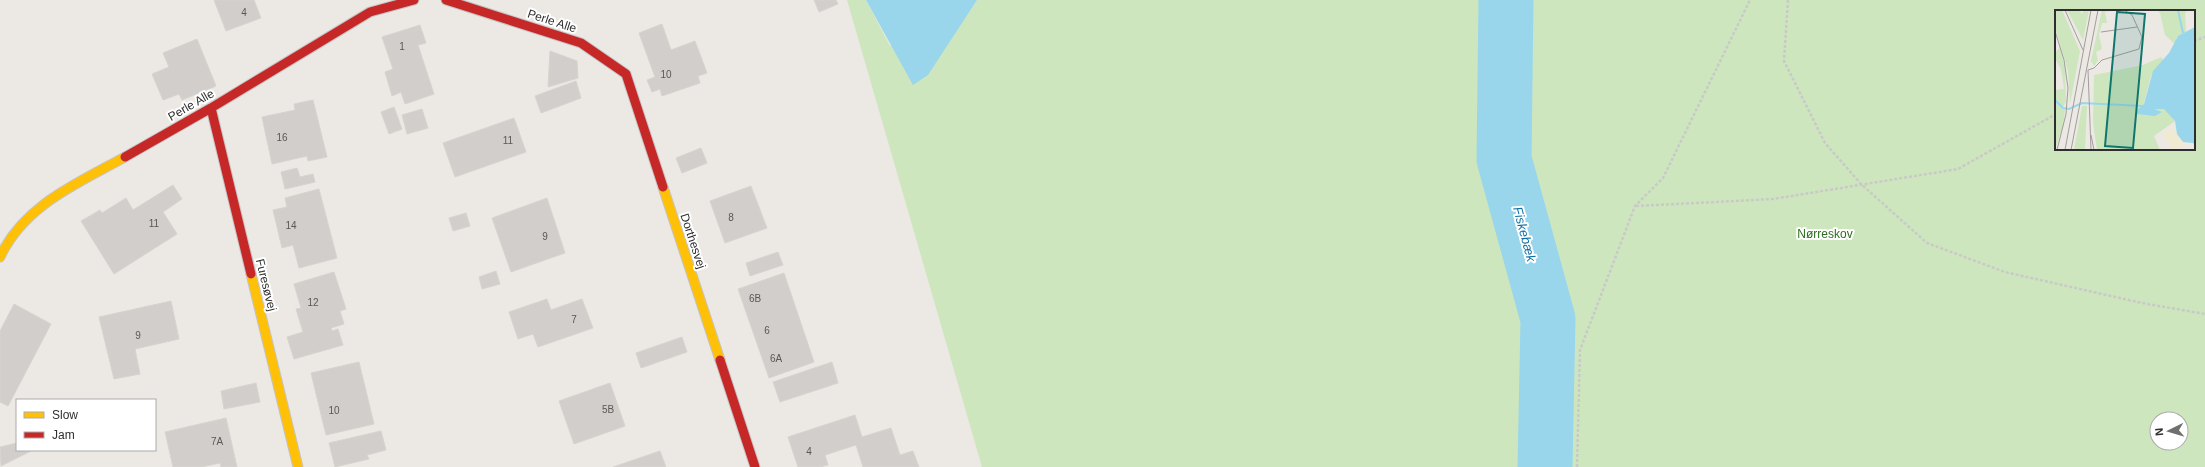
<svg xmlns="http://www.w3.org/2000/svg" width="2205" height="467" viewBox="0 0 2205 467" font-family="Helvetica,sans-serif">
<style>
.green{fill:#cee6be;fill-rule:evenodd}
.water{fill:#99d6ec}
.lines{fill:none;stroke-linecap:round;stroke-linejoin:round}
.river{stroke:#99d6ec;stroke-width:55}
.building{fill:#d1cecb;stroke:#d7d4d0}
.slow-casing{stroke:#c5c4c5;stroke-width:11}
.jam-casing{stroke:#c5c4c5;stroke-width:11}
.path{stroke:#c9c9c8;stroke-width:2.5;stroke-dasharray:3 2;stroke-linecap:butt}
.slow{stroke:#ffc107;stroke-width:9}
.jam{stroke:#c62828;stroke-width:9}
.labels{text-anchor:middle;stroke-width:4;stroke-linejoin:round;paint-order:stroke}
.number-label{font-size:10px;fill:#585857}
.street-label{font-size:12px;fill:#2e2e2e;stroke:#fff}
.park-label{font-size:12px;fill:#2c6e1b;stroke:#fff}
.water-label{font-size:13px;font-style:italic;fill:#0d6fa3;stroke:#fff}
.inset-river{fill:none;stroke:#99d6ec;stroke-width:2}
.inset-road{fill:none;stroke:#a09e9b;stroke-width:1}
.view{fill:#0f766e;fill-opacity:0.15;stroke:#0f766e;stroke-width:2}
.inset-edge{fill:none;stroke:#2e2e2e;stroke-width:2}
</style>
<rect width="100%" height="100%" fill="#ece8e4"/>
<path class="green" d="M847,0H866L890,46L957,29L977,0H2205V467H982ZM2056,11H2194V149H2056ZM2157,419H2181V443H2157Z"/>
<path class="water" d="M866,0H977L928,75L913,85Z"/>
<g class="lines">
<path class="river" d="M1506,0L1504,159L1548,319L1545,467"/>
</g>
<path class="building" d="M214,0H254L261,18L226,31Z
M814,0H836L838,4L819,12Z
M662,24L671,50L695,41L707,73L698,76L700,83L662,96L660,89L652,92L647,80L655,77L639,33Z
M420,25L426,43L418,45L434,94L405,104L401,92L392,96L385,72L393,69L382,37Z
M197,39L216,86L182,100L179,94L163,100L152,74L169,67L163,53Z
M550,51L577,61L578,78L548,87Z
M576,81L581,98L541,113L535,96Z
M313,100L327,157L308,161L307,156L272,164L262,117L295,110L294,104Z
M394,107L402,129L389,134L381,112Z
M422,109L428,128L407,134L402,115Z
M514,118L526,152L455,177L443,143Z
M701,148L707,163L682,173L676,158Z
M297,168L300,177L313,174L315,182L285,189L281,172Z
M173,185L182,199L163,212L177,234L114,274L81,221L100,210L102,213L126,198L133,210Z
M751,186L767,228L725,243L710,201Z
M319,189L337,258L299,268L293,245L282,248L273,210L287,207L285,198Z
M547,198L565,253L511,272L492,218Z
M466,213L470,226L453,231L449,218Z
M778,252L783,265L750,276L746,263Z
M496,271L500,284L482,289L479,277Z
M334,272L346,309L340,311L344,324L331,328L332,331L338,329L343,345L294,359L287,337L303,332L296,309L301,308L294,284Z
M784,273L814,362L769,378L738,289Z
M547,299L551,310L582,299L593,328L538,347L533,334L518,339L509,312Z
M171,301L179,339L135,349L140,374L114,379L99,317Z
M14,304L51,324L8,406L0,402V331Z
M682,337L687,352L641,368L636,353Z
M359,362L374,424L326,435L311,373Z
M832,362L838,383L780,402L773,382Z
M256,383L260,402L224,409L221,391Z
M610,383L625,426L574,444L559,401Z
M855,415L862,437L891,428L900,455L913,451L919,467H863L856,445L825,455L828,465L820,467H798L788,437Z
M226,418L237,467H221L220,463L201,467H173L165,432Z
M381,431L386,450L367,455L369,459L335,467L329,443Z
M17,443V450L31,451L1,466L0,447Z
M660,451L666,467H613Z"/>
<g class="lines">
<g class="slow-casing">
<path id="slow" d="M663,187L720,360
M0,257C24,205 78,183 125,157
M251,274L298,467"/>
</g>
<g class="jam-casing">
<path id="jam" d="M446,0L581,43L626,74L663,187
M211,108L251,274
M125,157L211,108L370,12L414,0
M720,360L755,467"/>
</g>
<path class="path" d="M1788,0L1784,61L1825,143L1861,184L1927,243L2005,272L2142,303L2205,314
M2194,41L2205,37
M1636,206L1773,199L1958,169L2056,114
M1577,467L1580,350L1635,206L1663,178L1750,0"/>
<use href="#slow" class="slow"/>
<use href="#jam" class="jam"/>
</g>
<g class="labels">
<g class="number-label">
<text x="244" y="16">4</text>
<text x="402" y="50">1</text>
<text x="666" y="78">10</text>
<text x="282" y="141">16</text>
<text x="508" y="144">11</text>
<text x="731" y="221">8</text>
<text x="154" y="227">11</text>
<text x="291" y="229">14</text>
<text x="545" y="240">9</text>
<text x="755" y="302">6B</text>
<text x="313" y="306">12</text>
<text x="574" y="323">7</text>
<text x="767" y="334">6</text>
<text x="138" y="339">9</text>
<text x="776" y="362">6A</text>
<text x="608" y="413">5B</text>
<text x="334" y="414">10</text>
<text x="217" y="445">7A</text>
<text x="809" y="455">4</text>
</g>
<g class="street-label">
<text transform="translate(552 21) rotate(18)" y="4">Perle Alle</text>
<text transform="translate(191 105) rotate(-30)" y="4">Perle Alle</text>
<text transform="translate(693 241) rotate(72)" y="4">Dorthesvej</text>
<text transform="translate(266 285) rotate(76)" y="4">Furesøvej</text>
</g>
<g class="park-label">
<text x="1825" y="238">Nørreskov</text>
</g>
<g class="water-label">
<text transform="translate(1525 234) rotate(75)" y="5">Fiskebæk</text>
</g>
</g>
<g transform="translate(2055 10)">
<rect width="140" height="140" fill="#ece8e4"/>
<path d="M0,0H7L25,41L15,94L13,61L0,18ZM12,0H23L28,4V0H34L28,30ZM47,0L55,1L50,2L52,13H47L44,25L47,39L41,42L43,50L39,56L36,51ZM102,0H133L130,3L131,22L122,27L120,34L110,25L105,3ZM5,37L10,59L11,92L7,98L10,100L8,116L0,140V80L9,79L6,59L0,49V43ZM106,47L109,50L96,66L88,96L109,98L120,111L99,126L105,140H42L38,113L39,65L88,55ZM27,96H32L30,140H19Z" fill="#cee6be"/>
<path d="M118,118L131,134L120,140H117L107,123Z" fill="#f0ead3"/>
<path d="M140,17V136L138,133L128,132L122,124L120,111L109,99H99L107,102L100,106L82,104V100L89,94L98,61L114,43L123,26Z" fill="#99d6ec"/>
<path class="inset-river" d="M123,0L128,23M0,90L8,98L14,99L27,93L88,96"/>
<path class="inset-road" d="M10,0L28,40M0,21L9,50L13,78L11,104L2,140M46,22L82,17M33,60L36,140M33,60L39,58L47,50L84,39L87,27L77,5L69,0M36,125L39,140M10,140L36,0M16,140L43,0"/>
<path class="view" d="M62,2L90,4L78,138L50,136Z"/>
<rect width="140" height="140" class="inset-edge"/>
</g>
<rect x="16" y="399" width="140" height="52" fill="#ffffff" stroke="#ababab"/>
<rect x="24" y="412" width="20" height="6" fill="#ffc107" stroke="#ababab"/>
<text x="52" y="419" font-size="12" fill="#2e2e2e">Slow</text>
<rect x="24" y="432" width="20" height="6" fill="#c62828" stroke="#ababab"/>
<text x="52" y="439" font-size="12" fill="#2e2e2e">Jam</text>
<g transform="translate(2169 431) rotate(265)"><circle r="19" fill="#ffffff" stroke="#ababab"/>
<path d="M0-3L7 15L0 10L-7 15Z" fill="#706f6e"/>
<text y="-6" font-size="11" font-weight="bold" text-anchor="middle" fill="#2e2e2e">N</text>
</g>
</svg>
